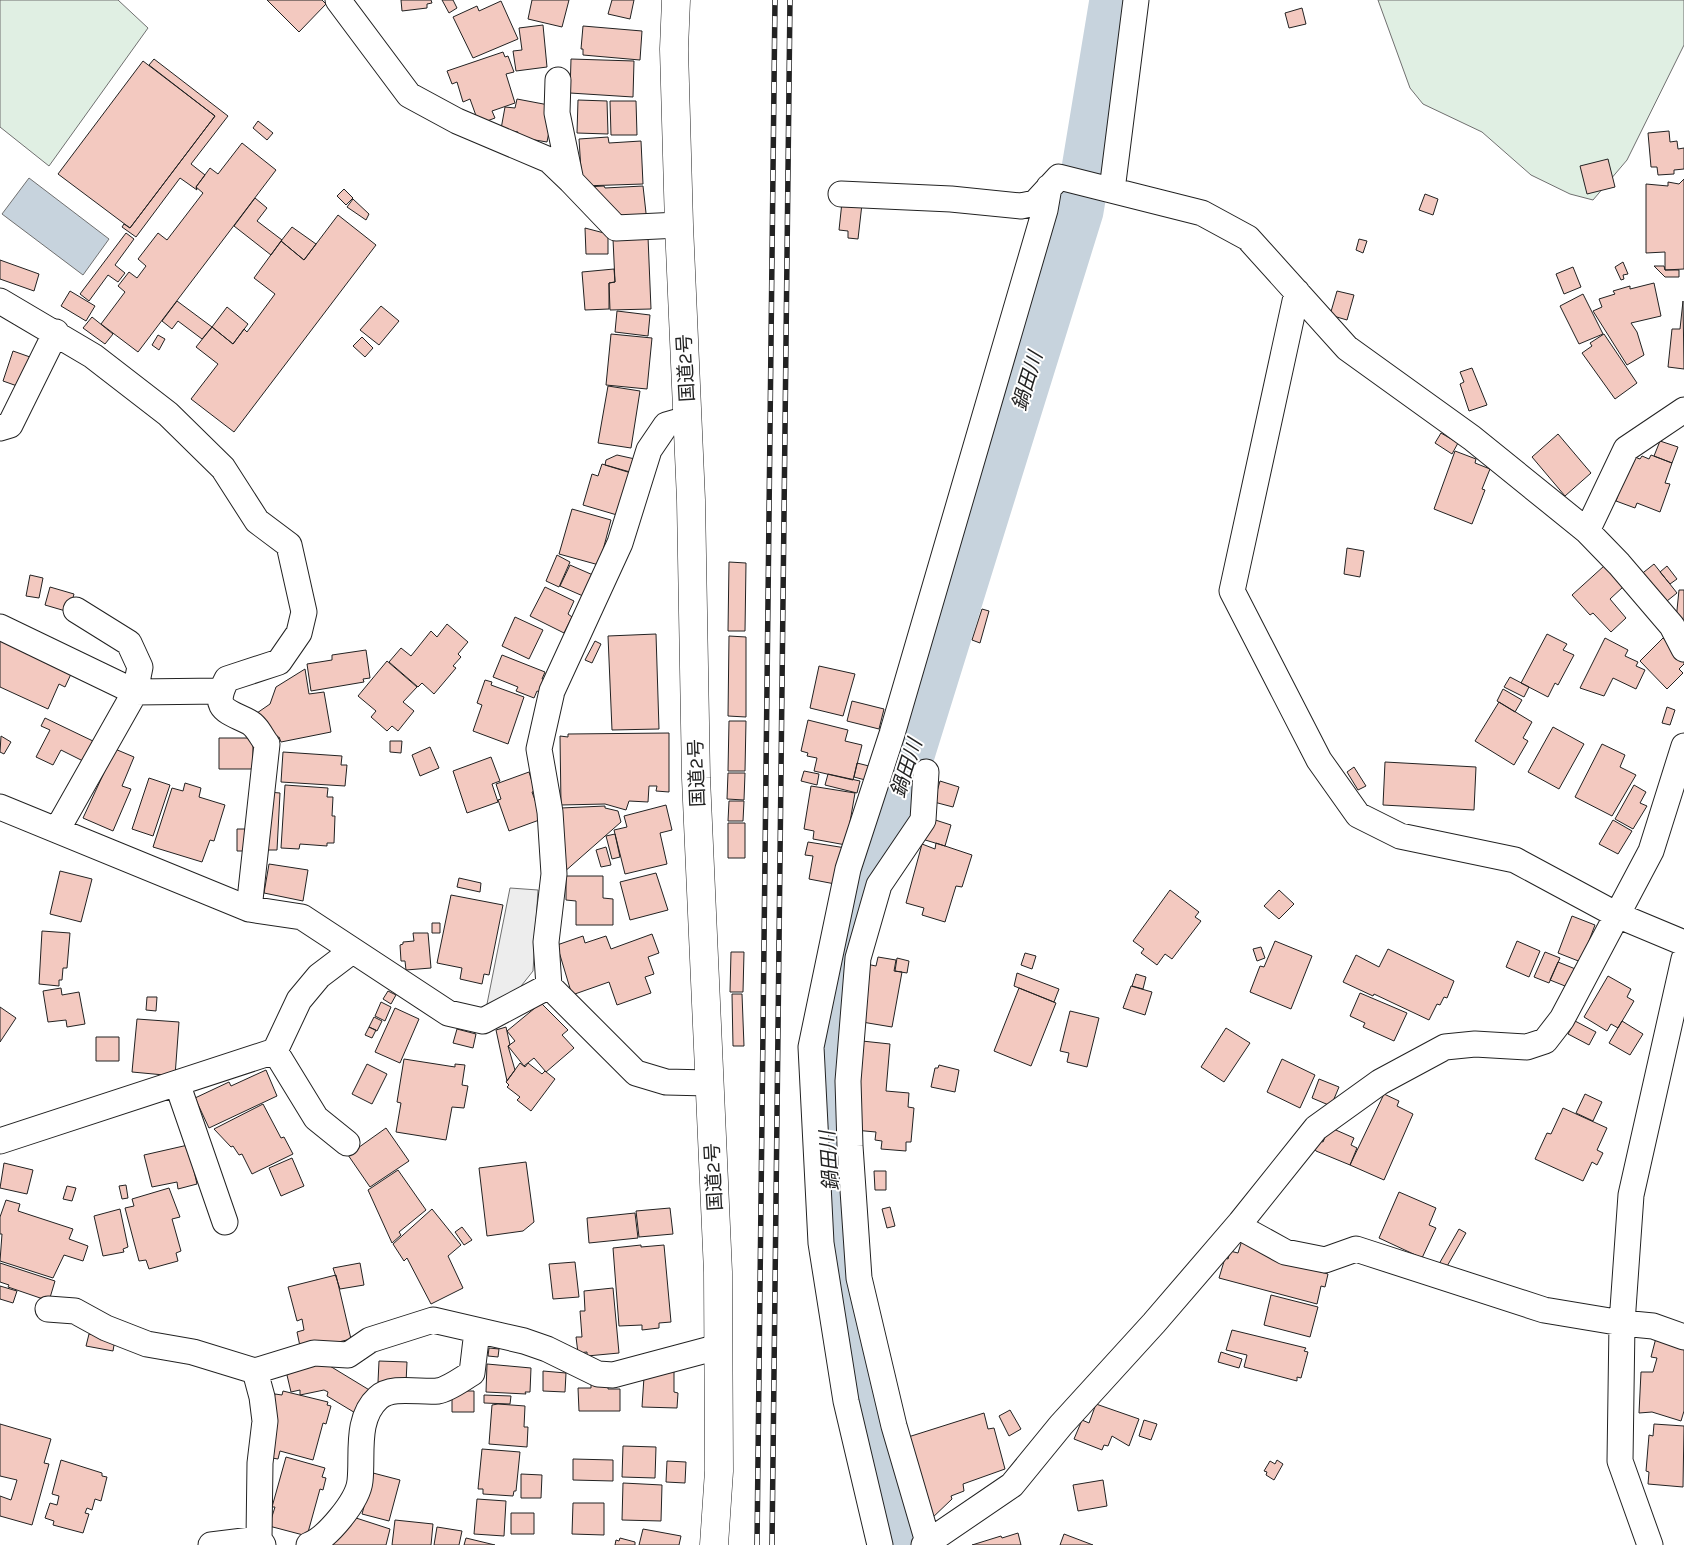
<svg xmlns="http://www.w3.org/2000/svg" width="1684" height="1545" viewBox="0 0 1684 1545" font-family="Karla,'Noto Sans JP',sans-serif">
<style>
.green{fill:#e0efe3;stroke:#6f6f6f}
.parking{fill:#ededed;stroke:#6f6f6f}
.water{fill:#c7d3dd;stroke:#6f6f6f}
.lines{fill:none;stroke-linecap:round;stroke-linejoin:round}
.river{stroke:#c7d3dd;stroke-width:49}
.building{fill:#f3c9c0;stroke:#222}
.street-casing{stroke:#222;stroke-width:27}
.highway-casing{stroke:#222;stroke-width:29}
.street{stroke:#fff;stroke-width:25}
.highway{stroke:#fff;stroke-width:28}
.rail-casing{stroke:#222;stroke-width:5.5}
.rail{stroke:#fff;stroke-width:4;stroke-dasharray:11;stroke-linecap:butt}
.labels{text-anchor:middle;stroke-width:4;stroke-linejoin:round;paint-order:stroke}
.street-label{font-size:19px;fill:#222;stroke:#fff}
.water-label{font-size:20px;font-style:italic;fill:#222;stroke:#fff}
</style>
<rect width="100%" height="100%" fill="#fff"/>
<path class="green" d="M0,0H118L148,28L49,166L0,127Z
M1378,0H1684V45L1627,160L1593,200L1570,194L1531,175L1482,132L1423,104L1410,88Z"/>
<path class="parking" d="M510,888L538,890L533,971L514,995L498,1004H487Z"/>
<path class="water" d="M29,178L109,239L83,275L2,214Z"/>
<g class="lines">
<path class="river" d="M903,1545L857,1365L834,1239L826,1111L836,998L862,889L896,800L1079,211L1114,0"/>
</g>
<path class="building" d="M267,0H322L326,4L299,32Z
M401,0H431L432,3L427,4V8L402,11Z
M442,0H453L457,8L449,13Z
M532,0H569L562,27L528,19Z
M612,0H634L630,19L608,14Z
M501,1L518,39L473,58L453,17L477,6L479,11Z
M1302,8L1306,24L1289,28L1285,13Z
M543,25L547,67L516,71L513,51L522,50L519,28Z
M583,26L642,31L640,60L583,55V49H581Z
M503,52L505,57L508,56L514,72L506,74L515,103L492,111L495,118L479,124L470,99L463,102L457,82L452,84L447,71Z
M154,59L228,116L191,164L205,175L196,187L197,190L180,178L136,237L122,227L124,224L130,228L215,116L149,65Z
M571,59L634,61L633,97L570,93Z
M143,61L215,116L130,228L58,174Z
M517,99L554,106L547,142L517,137L518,132L501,129L505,107L515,108Z
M578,100L607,101L608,134L577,133Z
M610,101H636L637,135H611Z
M258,121L273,133L267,140L253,128Z
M1669,131L1670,142L1677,141L1678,149L1684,148V169L1674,170V174L1658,175L1657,167H1651L1648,133Z
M608,137L609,143L641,141L643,184L582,186L579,139Z
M242,143L276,170L138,352L101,324L125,292L118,286L129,272L137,278L146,266L138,259L158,233L167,240L203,193L196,187L210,168L218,174Z
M1608,159L1615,187L1587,194L1580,166Z
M1684,179V269L1665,270V252L1646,253V184L1668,186V182L1679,184Z
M604,186L605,188L643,186L647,222L623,225L585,187Z
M344,189L353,198L346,205L337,196Z
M1425,194L1438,199L1433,215L1419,210Z
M255,198L267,208L257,221L282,240L271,255L234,226Z
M353,199L369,214L366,220L347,207Z
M842,202L862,204L858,239L848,238V231L839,230Z
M338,215L376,245L234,432L191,399L218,364L196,347L212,327L233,344L244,329L247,332L275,294L254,278L281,241L304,260Z
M292,227L316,244L304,260L281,241Z
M585,228L608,234V254H586Z
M126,233L134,239L115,265L125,273L118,282L108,275L89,301L80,294Z
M648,237L651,309L610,310L609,283L615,282L613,239Z
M1359,239L1367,241L1363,253L1356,250Z
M0,260L39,274L34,291L0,279Z
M1623,262L1628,274L1623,275L1624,279L1621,280L1615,267Z
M1654,266H1664L1665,270H1679V277H1665Z
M1573,267L1581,287L1564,294L1556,274Z
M614,269L615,282L609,283V309L585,310L582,272Z
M1654,283L1661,316L1631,323L1637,332L1644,355L1627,365L1593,311L1602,307L1599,299L1615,294L1613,291L1630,286V289Z
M70,291L95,306L86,321L61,306Z
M1337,291L1354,295L1347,320L1330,315Z
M1583,294L1603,334L1579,344L1560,306Z
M177,301L212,327L202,339L178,321L172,329L162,321Z
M1683,301L1684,369L1668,367L1672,329H1680Z
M381,306L399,321L379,345L360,330Z
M227,307L248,324L233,344L212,327Z
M617,311L650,315L648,336L615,332Z
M92,317L113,334L105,344L83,328Z
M611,334L652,338L647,389L606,385Z
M1604,334L1637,383L1615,399L1582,353L1592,346L1590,343Z
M158,335L165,339L159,350L152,345Z
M362,337L373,348L365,357L353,346Z
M13,351L30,357L20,387L3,381Z
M1472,368L1487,405L1469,411L1460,384L1464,382L1460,372Z
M608,386L640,391L631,448L598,443Z
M1441,433L1458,443L1452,454L1435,443Z
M1558,434L1591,473L1565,496L1532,457Z
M1660,441L1678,447L1672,463L1654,456Z
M1455,451L1476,459L1475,463L1490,469L1482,489L1485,490L1472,524L1434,509Z
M617,455L635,459L631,473L605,465L606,460Z
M1651,455L1672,463L1665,483L1670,484L1660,512L1637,503L1635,508L1616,501L1632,456L1640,459L1642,456L1649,459Z
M602,464L630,472L617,515L583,505L592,474L598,476Z
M572,509L611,520L599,565L559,554Z
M1347,548L1364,551L1360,577L1344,574Z
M557,555L570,562L559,587L546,581Z
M729,562L746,563L745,631H728Z
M1654,564L1677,593L1662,605L1639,576Z
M570,565L593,575L583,596L560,586Z
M1604,566L1623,587L1610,599L1626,618L1611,632L1593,613L1590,615L1572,595Z
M1667,566L1677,579L1670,584L1660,572Z
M30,575L43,578L39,598L26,596Z
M50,587L74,594L69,612L45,605Z
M545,587L574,601L568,614L572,617L564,633L530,616Z
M1679,590H1684V621L1676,620Z
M982,609L989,611L980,643L972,640Z
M515,617L543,630L529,659L502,646Z
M447,624L468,642L458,654L461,657L453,666L456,668L434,694L422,683L418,687L389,662L401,648L411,656L431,631L437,637Z
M656,634L659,729L612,730L608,636Z
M1547,634L1567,644L1563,650L1574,655L1558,685L1555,683L1548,697L1521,683Z
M729,636L746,637V717L728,716Z
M1605,638L1628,650L1625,656L1638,662L1636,666L1645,670L1636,689L1613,678L1604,696L1580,688Z
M1663,638L1684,660V664L1679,669L1683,673L1667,689L1640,661Z
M0,639L71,674L65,687L59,684L48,709L0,687Z
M595,641L601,644L592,663L585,660Z
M366,650L370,678L363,679L364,682L311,691L307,664L332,660V655Z
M502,655L545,672L542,679L545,680L540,692L537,691L534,698L516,691L518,687L493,677Z
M387,661L417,687L403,702L414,711L398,731L392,726L387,731L371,717L376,711L358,696Z
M819,666L855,674L843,716L810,708Z
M305,669L309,694L324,692L331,732L281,742L279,737L273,738L257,713L270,704L276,687Z
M1510,677L1529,687L1524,697L1504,687Z
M485,680L492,682L491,685L524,697L508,744L473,731L482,705L477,703Z
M1503,689L1522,700L1515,712L1497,701Z
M852,701L884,709L879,729L847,721Z
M1499,702L1532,722L1523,738L1528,741L1514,765L1475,741Z
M1667,707L1675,710L1670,725L1662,723Z
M45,718L95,742L85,762L61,750L53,765L36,757L50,730L41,726Z
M808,720L848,730L845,741L862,745L853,780L814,771L817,758L807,756L808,753L801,751Z
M729,721H746L745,771H728Z
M1553,727L1584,744L1559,789L1528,772Z
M669,733V792L656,791L657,786H649L648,802L629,801L626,810L605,804L561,805L560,736L568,737V734Z
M1,736L11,742L4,754L0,752Z
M219,738H253V769H219Z
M390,741H402L401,753L390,752Z
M1602,744L1625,755L1620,767L1636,775L1612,816L1575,797Z
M430,747L439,768L420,776L412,755Z
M115,749L134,757L122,786L131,789L113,831L83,818Z
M283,752L342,756L341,765H347L345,786L281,782Z
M491,757L500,781L492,784L498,802L467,813L453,771Z
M1385,762L1476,767L1474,810L1383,805Z
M857,763L873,767L869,781L854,777Z
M1354,767L1366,786L1358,790L1347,772Z
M804,771L819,774L817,785L801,781Z
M529,772L535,791L532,792L542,819L509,831L498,800L501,799L496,784Z
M728,773H745L744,800L727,799Z
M828,774L860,781L857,793L825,785Z
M149,778L170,785L153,836L132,829Z
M940,781L959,787L953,807L934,802Z
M185,783L201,788L199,797L225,805L214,841L210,840L202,862L153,847L172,788L183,791Z
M285,785L328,788L327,797H333L332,816H335L334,843H327V846L300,844L299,849L281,848Z
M1634,785L1646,792L1640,803L1647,806L1633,829L1615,819Z
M811,786L855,793L846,845L813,839L814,831L804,829Z
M268,792L280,793L277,850H266Z
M729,801H744L743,821H728Z
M666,805L672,830L660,833L667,864L625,874L614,830L627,827L624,816Z
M605,806V808L618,811L621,822L563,873L561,808Z
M929,818L951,825L945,846L922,839Z
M1613,820L1632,831L1618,854L1599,844Z
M728,823H745V858H728Z
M237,829H250L249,851H237Z
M615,834L620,857L612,859L606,836Z
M808,842L846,848L835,884L809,879L813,856L805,855Z
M936,843L972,855L962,887L956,886L945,922L922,915L924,908L906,903L922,844L935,849Z
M606,847L611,865L601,867L596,850Z
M269,864L308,870L303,901L264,893Z
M60,871L92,879L81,922L50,914Z
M656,873L668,910L630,920L620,882Z
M566,876H603V898L613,899V925H576V901L566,900Z
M459,878L481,883L480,892L457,887Z
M1170,890L1199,912L1195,917L1201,921L1172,959L1165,954L1157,965L1141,953L1144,949L1133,941Z
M1279,890L1294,904L1279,919L1264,906Z
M451,895L503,905L489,975L484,974L482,984L460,979L462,968L437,963Z
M1572,916L1595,925L1581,962L1558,953Z
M432,923H440V933H432Z
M42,931L70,933L67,968H63L62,980H59V986L39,984Z
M413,933H428L431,968L406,970L405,961H401L400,945L403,944V942L414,941Z
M652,934L659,953L648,957L654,974L645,977L651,993L617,1005L609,982L572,995L557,945L583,936L585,943L606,936L611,949Z
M1275,941L1312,956L1291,1009L1250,992L1260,966L1264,967Z
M1517,941L1540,951L1529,977L1506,967Z
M1261,947L1265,958L1257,961L1253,949Z
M1388,949L1454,981L1447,998L1444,997L1440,1005L1437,1004L1429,1020L1374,994L1373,996L1343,982L1356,955L1379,967Z
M731,952H744L743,992H730Z
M1545,952L1560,958L1549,983L1534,977Z
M1025,953L1036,956L1032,969L1021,965Z
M878,957L896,960L894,971L902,972L892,1027L856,1021L866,964L876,966Z
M897,958L909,961L907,973L895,971Z
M1558,962L1578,970L1570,988L1550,980Z
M1017,973L1059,989L1054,1002L1014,986Z
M1136,974L1146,977L1143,989L1132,986Z
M1608,976L1631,989L1627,997L1634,1001L1618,1028L1611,1024L1607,1031L1584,1017Z
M1131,986L1152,992L1145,1015L1123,1008Z
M61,988L62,995L79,992L85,1024L67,1027L66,1020L48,1022L43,991Z
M1019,988L1056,1003L1031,1066L994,1051Z
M388,991L396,995L391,1004L383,999Z
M1360,993L1407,1013L1394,1041L1363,1027L1365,1023L1350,1016Z
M732,994H742L744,1046H733Z
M147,997H157L156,1011L146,1010Z
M381,1002L391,1007L385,1021L375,1016Z
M541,1003L568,1030L562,1035L574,1048L546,1072L534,1058L524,1066L508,1046L515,1041L507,1031Z
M0,1007L16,1018L0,1042Z
M395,1008L419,1019L400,1063L375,1052Z
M1070,1011L1099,1018L1087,1067L1067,1062L1069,1053L1060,1051Z
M374,1017L382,1021L377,1031L369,1027Z
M137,1019L179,1022L175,1076L132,1072Z
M1575,1021L1596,1032L1589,1045L1568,1034Z
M1622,1021L1643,1034L1630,1055L1609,1043Z
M369,1027L376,1030L372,1038L365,1035Z
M506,1027L510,1045L508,1046L515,1070L507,1081L496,1030Z
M1226,1028L1250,1043L1224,1082L1201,1067Z
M457,1029L476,1034L473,1048L453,1043Z
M96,1037H119V1061H96Z
M862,1041L890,1044L886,1091L909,1093L908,1107L914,1108L911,1142H906V1151L881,1149L882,1141L875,1140L876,1132L854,1130Z
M404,1059L455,1067V1064L465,1065L462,1085L468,1086L464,1108L452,1107L446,1140L396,1132L401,1103L397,1102Z
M1282,1059L1315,1075L1300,1108L1267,1092Z
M520,1063L525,1067L528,1063L542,1074L545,1071L555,1079L531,1111L517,1100L520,1097L507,1087L509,1085L506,1082Z
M367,1064L387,1074L372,1104L352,1094Z
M939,1065L959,1070L955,1092L931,1087L935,1068H938Z
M266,1070L277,1096L209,1128L195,1098L229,1082L231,1086Z
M1319,1079L1339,1087L1331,1106L1312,1098Z
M1384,1094L1399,1101L1397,1106L1413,1114L1384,1180L1350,1165Z
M1585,1094L1602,1102L1593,1121L1576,1113Z
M263,1104L281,1138L284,1137L293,1154L252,1174L242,1154L239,1155L233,1146L231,1147L214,1129Z
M1563,1108L1607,1128L1597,1150L1603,1153L1597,1165L1592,1162L1583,1181L1535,1159L1547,1133L1551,1134Z
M1329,1127L1354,1138L1351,1145L1357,1148L1350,1165L1316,1151L1314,1148L1317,1140L1323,1142Z
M386,1128L409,1161L370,1187L348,1155Z
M188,1145L197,1184L178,1189L177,1182L152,1187L144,1155Z
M292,1158L304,1186L281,1196L269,1168Z
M526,1162L534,1222L523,1231L487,1236L479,1168Z
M4,1163L33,1170L27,1194L0,1188Z
M398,1170L426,1210L399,1232L401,1235L392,1243L368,1190Z
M874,1171H886V1190H875Z
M126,1185L128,1198L122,1199L119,1186Z
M67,1186L76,1188L72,1201L63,1199Z
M169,1188L180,1217L172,1219L181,1251L176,1253L178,1261L149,1269L146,1260L139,1261L125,1208L134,1206L132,1199Z
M1399,1192L1436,1208L1429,1225L1436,1228L1422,1258L1379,1238Z
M6,1200L20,1204L18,1211L73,1229L69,1239L88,1246L83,1261L64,1255L53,1278L0,1261L2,1234H0V1217Z
M890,1207L895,1226L887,1228L882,1209Z
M670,1208L673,1234L639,1237L636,1211Z
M120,1209L128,1247L123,1249L124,1252L103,1256L94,1216Z
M432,1209L461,1245L448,1256L463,1288L431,1304L407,1258L404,1261L393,1244Z
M635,1213L638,1238L589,1243L587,1218Z
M462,1227L472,1240L464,1245L455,1232Z
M1459,1229L1466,1233L1446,1268L1439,1264Z
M1242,1240L1269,1257L1328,1274L1325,1287L1321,1286L1317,1304L1219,1278L1225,1258L1228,1259L1230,1251L1238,1253Z
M641,1245V1247L664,1245L671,1322L659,1323V1328L642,1330V1325L619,1326L613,1248Z
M575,1262L579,1297L553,1299L549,1264Z
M0,1263L55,1281L49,1301L8,1287L9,1285L0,1282Z
M360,1263L364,1285L340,1289L333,1268Z
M336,1275L351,1339L301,1351L297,1332L304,1330L302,1319L297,1321L288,1287Z
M0,1286L17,1291L13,1303L0,1299Z
M613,1288L619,1353L587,1356V1352L578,1353L576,1337H582L580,1311H585L584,1291Z
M1271,1295L1318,1307L1310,1337L1264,1325Z
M1232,1330L1306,1348L1304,1351L1308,1352L1301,1378L1297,1377V1381L1244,1367L1247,1355L1226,1350Z
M89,1334L115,1339L113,1351L86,1346Z
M1657,1334L1684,1342V1411L1681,1421L1652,1412L1639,1413L1641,1372H1653L1657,1358L1651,1357Z
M489,1348L499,1349L498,1357L488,1356Z
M1221,1352L1242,1359L1239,1368L1218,1362Z
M320,1360L371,1391L357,1414L327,1396L328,1392L324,1390L300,1395V1390L291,1392L286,1371Z
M379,1361L407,1362L406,1383L378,1382Z
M487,1364L531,1368L530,1392H525L526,1394L486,1392Z
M674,1367V1392L678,1393L677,1408L642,1407L644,1377Z
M543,1371L566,1373L565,1392L543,1391Z
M591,1384H608V1389H620V1411H579L578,1388H591Z
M283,1391L328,1402L327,1405L331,1406L326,1424L323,1423L313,1460L280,1451L278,1459L266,1457L270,1414L275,1394L282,1395Z
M452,1391H474V1412H452Z
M484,1395L511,1396L510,1404L484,1403Z
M498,1404L525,1406L524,1427H528L527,1447L489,1444L492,1405Z
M1096,1404L1139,1419L1129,1446L1112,1436L1108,1446L1104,1445L1102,1450L1074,1439L1082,1420L1089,1423Z
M1010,1410L1021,1429L1009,1436L999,1416Z
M984,1413L988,1429L994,1428L1005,1469L963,1484L964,1491L951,1496L952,1499L930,1520L905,1438Z
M1144,1420L1157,1424L1151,1440L1139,1436Z
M0,1424L51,1439L44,1463L49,1464L32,1525L0,1516V1496L11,1500L17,1480L0,1476Z
M1654,1424L1684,1426L1683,1487L1648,1484L1649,1472L1646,1471L1649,1435L1653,1436Z
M623,1446L656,1447L655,1478L622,1477Z
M482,1449L520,1452L516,1491H514L513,1496L483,1494V1489H478Z
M286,1457L325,1468L322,1477L326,1478L323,1490L320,1489L307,1536L269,1526L275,1507H272Z
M573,1459L613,1460V1481L573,1480Z
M61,1460L102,1473V1476L107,1477L101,1501L95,1499L92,1510L87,1508L85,1513L89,1514L83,1533L53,1525L54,1521L45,1518L50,1503L57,1505L59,1496L52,1494Z
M1277,1460L1283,1464L1274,1480L1266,1475L1267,1472L1264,1471L1270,1461L1275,1464Z
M667,1461L686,1462L685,1483L666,1482Z
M373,1473L400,1480L389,1521L362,1514Z
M521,1474L542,1475L541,1498H521Z
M1103,1480L1107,1506L1078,1511L1073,1485Z
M623,1483L662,1485L661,1521L622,1520Z
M477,1499L506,1501L504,1536L474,1534Z
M573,1503H604V1535L572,1534Z
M511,1513H534V1534H511Z
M353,1517L390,1529L386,1545H323Z
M395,1520L433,1524L431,1545H392Z
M437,1527L462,1531L459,1545H434Z
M643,1529L681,1536L679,1545H639Z
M1018,1533L1021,1545H972L1001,1536L1002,1538Z
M1064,1534L1093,1545H1060Z
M466,1538L495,1545H464Z
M620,1538L635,1542V1545H615L616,1540L619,1541Z"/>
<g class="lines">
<g class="street-casing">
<path id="street" d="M338,0L409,95L457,121L549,160L571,181
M558,80L557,113L571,181L616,228L679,225
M1112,190L1136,0
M841,194L951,199L1021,206L1035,203L1059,177L1202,213L1248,238L1347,348L1472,438L1587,531L1619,564L1672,626L1684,649
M1297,292L1232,591L1319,760L1358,815L1400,836L1515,860L1617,915L1684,943
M0,301L93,356L168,414L223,468L257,521L289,545L304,612L299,633L279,662L227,679C210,710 228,711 249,722C257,726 262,738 267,744L249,909
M687,419L666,425L649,450L620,543L552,691L539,749L550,812L554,874L546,942L549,986L636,1073L666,1082L708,1083
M0,428L10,425L56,332
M1587,531L1626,449L1684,410
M0,627L135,692L221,691
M926,772L923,820L879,885L858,958L848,1081L850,1146L859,1278L894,1426L928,1542
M0,807L249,909L302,917L448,1013L483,1021L549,986
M57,830L135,692L140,667L129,643L76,610
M275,1051L316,1118L347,1143
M177,1083L225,1222
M0,1141L275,1051L299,1000L319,976L352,951
M1240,1223L1245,1230L1285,1252L1325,1260L1356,1249L1544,1310L1622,1323L1653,1326L1684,1337
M48,1309L75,1311L106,1328L147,1344L193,1352L255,1371L314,1353L348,1355L370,1340L433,1320L524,1341L547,1349L598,1374L613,1375L718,1347
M255,1371L262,1397L265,1421L260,1463L259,1539L263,1545
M211,1545L259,1539
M309,1545C327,1538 358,1501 360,1481C363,1455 355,1419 378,1398C392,1385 421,1393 438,1391C449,1389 462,1379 472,1373L477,1331
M880,1545L846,1401L821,1243L811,1047L848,869L892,734L1045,210L1049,187
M924,1545L1012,1485L1061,1425L1154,1323L1240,1223L1316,1128L1380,1082L1445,1047L1475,1044L1527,1047L1545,1041L1562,1019L1651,851L1684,746
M1650,1545L1620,1461L1622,1323L1631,1195L1684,959"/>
</g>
<g class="highway-casing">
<path id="highway" d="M676,0L674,49L679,225L691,500L696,778L718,1272L719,1471L714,1545"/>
</g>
<use href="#street" class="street"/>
<use href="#highway" class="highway"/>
<g class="rail-casing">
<path id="rail" d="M757,1545L775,0
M772,1545L790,0"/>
</g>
<use href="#rail" class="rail"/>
</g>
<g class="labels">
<g class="street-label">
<text transform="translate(685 368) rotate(-93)" y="7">国道2号</text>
<text transform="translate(696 773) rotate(-92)" y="7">国道2号</text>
<text transform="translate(713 1177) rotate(-93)" y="7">国道2号</text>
</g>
<g class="water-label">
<text transform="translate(1027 381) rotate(-73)" y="7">鍋田川</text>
<text transform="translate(906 768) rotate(-72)" y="7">鍋田川</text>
<text transform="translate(829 1161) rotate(-94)" y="7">鍋田川</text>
</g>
</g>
</svg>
